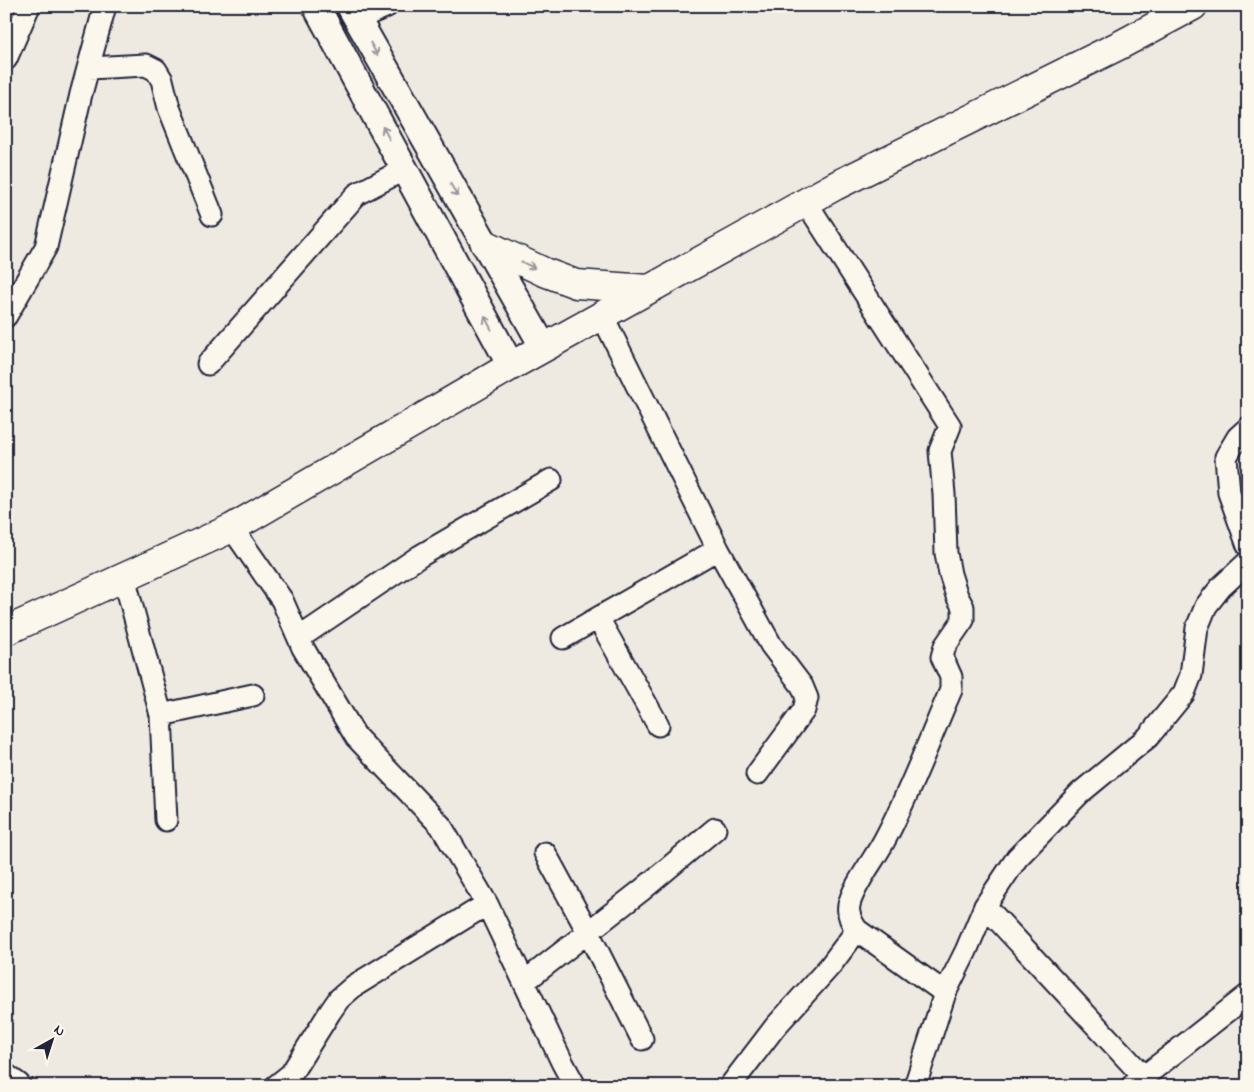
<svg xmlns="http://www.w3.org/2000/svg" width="1254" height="1092" viewBox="0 0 1254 1092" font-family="'Indie Flower',sans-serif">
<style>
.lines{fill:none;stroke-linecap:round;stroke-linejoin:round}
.minor-casing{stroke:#22223b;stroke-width:25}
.tertiary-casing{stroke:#22223b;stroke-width:30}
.secondary-casing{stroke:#22223b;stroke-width:31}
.minor{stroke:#fbf7ec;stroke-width:21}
.tertiary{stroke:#fbf7ec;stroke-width:26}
.secondary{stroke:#fbf7ec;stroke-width:28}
.oneway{stroke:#99979c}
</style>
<rect width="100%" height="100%" fill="#eeeae2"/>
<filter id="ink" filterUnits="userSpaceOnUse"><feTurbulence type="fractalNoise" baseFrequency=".02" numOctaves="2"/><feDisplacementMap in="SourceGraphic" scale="10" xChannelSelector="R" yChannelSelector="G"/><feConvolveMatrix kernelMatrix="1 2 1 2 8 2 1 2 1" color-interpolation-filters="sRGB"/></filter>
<g filter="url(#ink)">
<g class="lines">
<g class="minor-casing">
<path id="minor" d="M357,19L387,6
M6,59L29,6
M89,68L146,65L156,70L162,80L169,108L212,215
M806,202L950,426L940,451L944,494L946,553L950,574L957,596L963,607V620L945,646L942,657L951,677V690C929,740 910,793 884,841C874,860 853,886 849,905C847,915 852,923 857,930L945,993
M602,315L718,549L771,645L802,686L807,698L804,710L757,774
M6,316L46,247L81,94L105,6
M208,364L357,194L405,169
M1248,428L1238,437L1226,457L1229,493L1248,546
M232,528L282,600L303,648L356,737L441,826L487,904L562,1062L575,1086
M124,577L161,715L166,820
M598,618L658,725
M299,638L420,556L551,480
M563,638L718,549
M161,715L253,695
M545,853L588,932L642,1039
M985,906L1143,1076
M524,982L642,890L715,829
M276,1086L291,1074L330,1012L339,999L354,986L487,904
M730,1086L775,1027L830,966L857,930
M915,1086L945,993L966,951L985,906L1017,858L1080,793L1148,737L1184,693L1191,675L1197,628L1206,606L1221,587L1248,562
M1132,1086L1248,995"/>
</g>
<g class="tertiary-casing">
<path id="tertiary" d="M316,6L511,366
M350,6L544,348
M6,1078L17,1086"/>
</g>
<g class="secondary-casing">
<path id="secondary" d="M485,244L544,272L576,284L648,289
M6,631L232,528L511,366L835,186L1122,44L1193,6"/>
</g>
<use href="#minor" class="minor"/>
<use href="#tertiary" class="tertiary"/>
<use href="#secondary" class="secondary"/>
</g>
<defs><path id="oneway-shaft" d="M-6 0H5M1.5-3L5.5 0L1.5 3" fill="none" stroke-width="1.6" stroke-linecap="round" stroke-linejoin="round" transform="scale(1.25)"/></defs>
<g class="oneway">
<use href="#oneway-shaft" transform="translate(374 49) rotate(60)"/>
<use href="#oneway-shaft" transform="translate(386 133) rotate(-119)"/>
<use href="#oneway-shaft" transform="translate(454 190) rotate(60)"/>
<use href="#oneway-shaft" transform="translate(528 265) rotate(26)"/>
<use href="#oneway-shaft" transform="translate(488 323) rotate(-118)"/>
</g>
</g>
<rect width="1254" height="1092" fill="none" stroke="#fbf7ec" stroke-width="25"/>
<rect x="12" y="12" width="1229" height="1067" fill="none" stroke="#22223b" stroke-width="2" filter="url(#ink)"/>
<g transform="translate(52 1040) rotate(39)" stroke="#fbf7ec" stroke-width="4" paint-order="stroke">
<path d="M0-4L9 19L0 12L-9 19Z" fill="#22223b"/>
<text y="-8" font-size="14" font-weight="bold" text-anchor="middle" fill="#22223b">N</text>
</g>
</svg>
